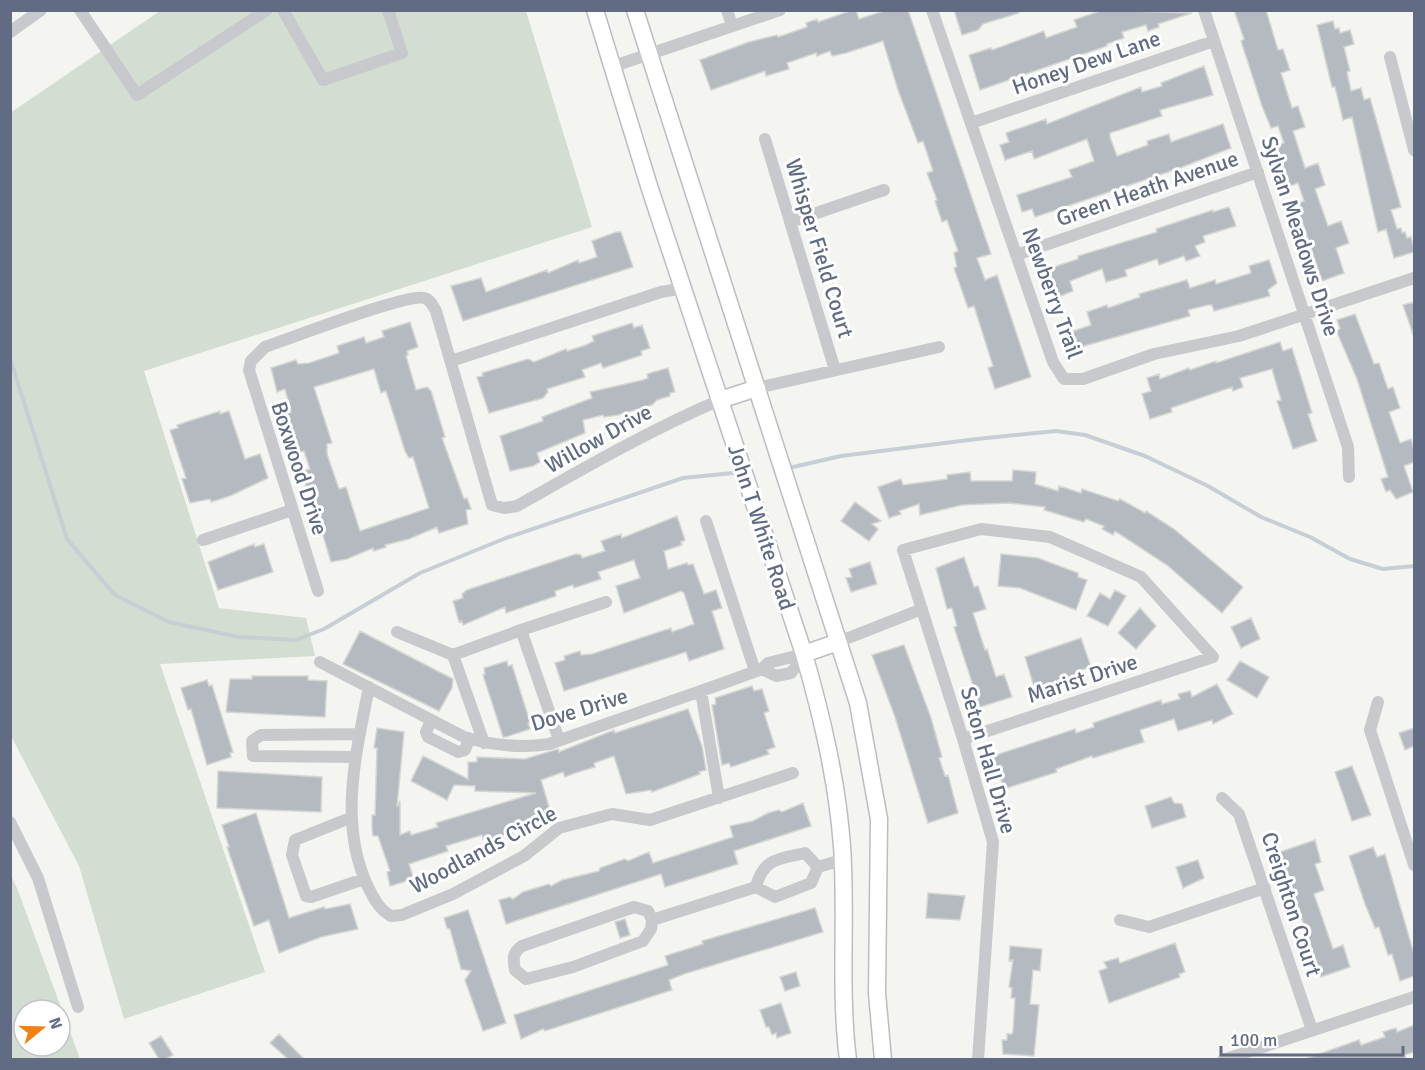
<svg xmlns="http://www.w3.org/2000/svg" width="1425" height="1070" viewBox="0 0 1425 1070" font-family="Signika,sans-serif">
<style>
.green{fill:#d3ddd1;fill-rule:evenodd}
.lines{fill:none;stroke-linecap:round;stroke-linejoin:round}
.stream{stroke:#c8ced5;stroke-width:4}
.building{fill:#b5bac0;stroke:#d5d6d3;stroke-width:1.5;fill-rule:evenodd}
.major-casing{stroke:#bbbdc2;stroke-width:19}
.minor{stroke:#c7c9cd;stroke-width:12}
.major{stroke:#fff;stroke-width:16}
.labels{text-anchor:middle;stroke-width:6;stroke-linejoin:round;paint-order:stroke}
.street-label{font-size:22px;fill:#616c84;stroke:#fff}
</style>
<rect width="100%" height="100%" fill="#f4f5f0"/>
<path class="green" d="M160,11H526L592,227L144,371L219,608L306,618L315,656L160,664L265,972L124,1019L79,866L11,736L10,113Z
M10,874L17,888L80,1059H11ZM24,1010H60V1046H24Z"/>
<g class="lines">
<path class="stream" d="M10,358L67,539L115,595L169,622L239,637L296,640L324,629L420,573L506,538L683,478L733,473
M789,468L841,456L977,439L1056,431L1085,435L1145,456L1208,486L1261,517L1310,537L1350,559L1383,569L1414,566"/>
</g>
<path class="building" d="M853,10H856L859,19L887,10H908L991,254L977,258L985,280L997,275L1031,377L995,389L988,368L993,366L974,306L968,308L954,268L957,267L954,253L958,251L947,220L942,222L935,201L937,200L927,173L933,171L923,141L918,143L898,90L883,41L846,53L832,56L830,51L817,56L816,53L787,63L789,69L766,76L765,71L711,90L700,60L749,42L777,35L778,37L807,27L806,23L817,19L818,22Z
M954,10H1019V13L983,24L978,30L962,35Z
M1103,10L1192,13L1158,24L1159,27L1148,31L1146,25L1122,32L1124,38L1107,44V46L980,90L969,55L991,48L992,50L1044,31L1046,38L1077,27L1074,20Z
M1234,10H1266L1278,50L1283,49L1290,70L1281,73L1292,108L1298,106L1305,127L1293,131L1305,168L1318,163L1325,185L1315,189L1328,226L1341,221L1349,243L1336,248L1344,273L1322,281L1296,203L1304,201L1298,183L1290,186L1276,145L1284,143L1278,126L1271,128L1262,106L1241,41L1244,39Z
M1333,21L1335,29L1339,28L1340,33L1350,30L1354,44L1344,47L1350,71L1347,72L1351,91L1361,88L1364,100L1370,98L1401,207L1391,210L1397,229L1401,228L1402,233L1405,232L1407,238L1411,237L1414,248V252L1394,258L1386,229L1378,232L1352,117L1343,120L1335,87H1332L1317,25Z
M1204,66L1213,95L1160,110L1162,116L1110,133V137L1117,156L1148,145L1147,141L1169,134L1171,142L1223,124L1231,148L1180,168L1035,217L1032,209L1022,212L1017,195L1072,177L1069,170L1094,161L1087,139L1034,159L1032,151L1005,160L1000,145L1009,142L1006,133L1046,119L1047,124L1141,87L1142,92L1162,86L1161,83Z
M1229,207L1236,226L1203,236L1205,242L1195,246L1200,256L1186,261L1184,256L1159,265L1157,259L1125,270L1127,276L1106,282L1102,269L1070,281L1073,291L1053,299L1043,268L1054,267L1078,259V256L1157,232L1156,229L1213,210V212Z
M616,232H621L633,267L463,321L451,286L481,278L486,292L547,270L548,273L578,260L579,263L597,257L592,241Z
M1269,260L1277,283L1268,290L1270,296L1214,311L1212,305H1208L1188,310L1190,316L1070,350L1065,334L1091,325L1087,312L1107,305L1108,308L1140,297L1139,294L1187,280L1190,288L1215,280L1216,284L1251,273L1249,266Z
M1414,302V333L1413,334L1403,305Z
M1355,314L1374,364L1379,363L1388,389L1393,387L1400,408L1389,412L1400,443L1411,439L1414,449V462L1404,466L1413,492L1396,499L1390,490L1386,492L1381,479L1388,477L1357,379L1336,330L1340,329L1337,320Z
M410,322L418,347L407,351L408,355L406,356L416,390L427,387L431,391L445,437L442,438L464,499L467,498L471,509L466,510L468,524L439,533L437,527L409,539L385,545L386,547L374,551L373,548L347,559L331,562L314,506L300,472L310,469L304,451L299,453L287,413L291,412L285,389L277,392L271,368L296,360L298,364L309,363L339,353L337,346L364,337L366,343L384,337L382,331ZM374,369L381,393L386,391L405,451L409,458L413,457L429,508L360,531L346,487L339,489L327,454V444L332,443L314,387Z
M632,323L634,328L642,325L650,348L641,351L642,355L603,368L601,363L582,370L585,377L547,389L548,392L543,398L489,413L477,377L483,376L482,373L528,359L534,362L566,349L567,351L586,345L594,341L592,336Z
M1280,342L1283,351L1292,348L1312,413L1308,414L1317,441L1293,449L1277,401L1281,400L1272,369L1240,378L1243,387L1233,391L1232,387L1171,408L1172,412L1150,419L1142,394L1151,391L1147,378L1159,374L1160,379L1189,368L1190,370L1216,361V363Z
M668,368L675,392L670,393V396L657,400L652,405L618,415L604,417L603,415L583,420L585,433L537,453L540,462L533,466L510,471L500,436L543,421L542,417L592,398L590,392L643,380L648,378L647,374Z
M220,411V414L229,411L245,459L260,454L268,478L230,496L211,502L210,499L190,503L182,479L186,478L170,430L178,428L177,425Z
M1013,470L1036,472L1035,484L1058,491L1059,486L1081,493L1082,489L1118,501L1120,499L1145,513L1146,511L1174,529L1243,587L1222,613L1167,565L1115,531L1113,535L1102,529L1104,526L1086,519L1084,522L1044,510L1045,507L1009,503L962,505L920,515L919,504L899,511L901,514L889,518L878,487L901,479L903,485L947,479V475L970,472L971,481H1012Z
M855,502L881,521L872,524L878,529L869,541L841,521Z
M677,516L685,540L681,542L682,545L664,551L668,569L687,563L688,565L693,564L704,594L716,590L722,608L712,611L724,649L689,661L686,652L564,691L555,663L565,660L564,656L580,651L581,655L592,654L671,628L672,632L694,624L684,593L681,591L624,613L616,586L640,578L634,560L598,572L601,579L574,588L573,585L555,591L556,596L506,613L505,607L463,625L462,621L459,622L453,601L463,598L462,594L467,590L576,554L581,555L582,558L605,551L601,541L621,534L622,538Z
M254,544L255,547L264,544L273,572L218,590L208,562Z
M1001,554L1038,558L1078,573V577L1087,580L1076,610L1020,588L998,586Z
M964,557L974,587L978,586L986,609L973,613L985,650L987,649L996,677L1004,674L1012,697L980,707L954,627L957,626L952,608L947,609L936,568Z
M870,562L877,584L851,592L846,578L852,577L849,569Z
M1115,590L1126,596L1108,626L1087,616L1100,593L1110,599Z
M1140,608L1156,626L1136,649L1118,633Z
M1251,618L1260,639L1241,648L1231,627Z
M360,631L453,679L452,688L439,711L343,664Z
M1081,638L1091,667L1081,670L1082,674L1035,690L1025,657Z
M904,645L931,718L942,757L939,758L945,776L948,775L958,813L928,823L895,717L872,655Z
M507,661L508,666L512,665L530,722L528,723L530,729L506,737H503L483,675L485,674L484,668Z
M1240,661L1269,677L1257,698L1227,680Z
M252,676H308V680L327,681L325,717L226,712L230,679H252Z
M207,680L209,686L212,685L233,752L230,753L231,757L207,765L191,709L188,710L181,688Z
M1217,684L1233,714L1213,724L1212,720L1178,731L1174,719L1140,730L1144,742L1093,758L1092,756L1056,769L1057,772L1004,789L993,756L1075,729L1076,733L1094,727L1093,723L1161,700L1162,704L1180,699L1178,694L1190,691L1192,697Z
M752,686L754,691L762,689L769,711L764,713L775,747L767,750L769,754L731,767L729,763L722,765L712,705L716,704L715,698Z
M688,709L702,746L706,770L699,772L700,774L652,792L651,790L626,794L614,756L594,763L595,767L575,773L565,777L563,772L541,780L552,817L547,818V821L490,840L489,837L483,839L482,835L446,846L448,851L409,864L414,879L390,886L387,872L390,871L378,836H373L372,829V815H375L377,748H374L377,728L404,732L397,807L400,801V835L410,831L411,835L438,827L436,823L536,793L475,791V786L454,785L447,800L411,781L423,756L468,779V762H477V757L525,759L558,749L559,752L614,730L615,733Z
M1414,728V746L1405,750L1399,733Z
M1352,766L1371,815L1352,821L1335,772Z
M218,771L322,777L321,812L217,808Z
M1171,797L1174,803L1182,804L1186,817L1152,828L1145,806Z
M803,803L811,826L734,851L738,864L665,887L661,874L506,924L499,900L510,897L513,899L523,892L549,884L551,886L562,880L599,871L600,868L625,859L628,861L649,852L653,863L733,837L730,826L753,821L768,813L779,810L782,812Z
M256,813L289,918L324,907L325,909L350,904L358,929L321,937L279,953L269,920L254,926L227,847H229L222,825Z
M1315,840L1321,862L1315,864L1324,890L1314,894L1333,949L1343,945L1350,967L1321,977L1280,852Z
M1373,847L1377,857L1385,854L1414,954V976L1400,981L1392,954L1388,955L1379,927L1375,928L1365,904L1349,856Z
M1198,860L1204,878L1183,888L1176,867Z
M928,893L965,896L960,920L926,918Z
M815,908L823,932L684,974L669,980L672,990L545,1031L543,1029L521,1039L514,1015L668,965L665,956L703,944L702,941Z
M468,910L506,1023L483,1031L465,980L471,971L461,969L450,929L447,928L444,918Z
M625,919L630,935L620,938L615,922Z
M1175,943L1185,972L1179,974L1180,977L1109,1003L1099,971L1107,968L1104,962L1118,958L1120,963Z
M1010,946L1042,949L1040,971L1033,970L1030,1004L1039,1005L1034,1056L1003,1054L1002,1040H1007V1034H1012L1013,1031L1015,998H1011L1012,988L1009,987L1013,960L1009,961Z
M796,972L800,986L785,991L780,977Z
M781,1003L791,1033L777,1038L776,1033L772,1035L769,1027H766L760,1010Z
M1414,1025V1052L1405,1055L1406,1059H1305L1359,1040L1361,1045L1385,1037L1383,1032L1396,1028L1397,1032Z
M279,1034L304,1059H288L270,1043Z
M161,1036L173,1055L166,1059H159L149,1043Z"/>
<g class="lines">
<g class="major-casing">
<path id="major" d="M595,10L649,186L804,654C822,717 837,780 842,846C847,917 839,988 848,1060
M635,10L858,703L879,819L877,993L883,1060
M720,400L757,388
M804,654L838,642"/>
</g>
<path class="minor" d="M80,10L137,95L267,10
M283,10L323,80L402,53L388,10
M727,10L732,26
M932,10L1053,362L1064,379H1083L1154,354L1239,336L1414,278
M1204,10L1348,447L1349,477
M10,32L41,10
M1390,57L1414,150
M614,66L780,10
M971,123L1214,41
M765,139L835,370
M790,222L884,190
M1016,255L1258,172
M451,361L661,292L684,288
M757,388L939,347
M706,521L755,671
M203,540L292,510
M318,591L249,370L251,361L265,347C289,339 407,293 424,298C430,299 433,306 436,311L492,505L504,508L517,506C584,468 650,430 720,400
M521,630L606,602
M397,632L453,655L521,630L559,740
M838,642L922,609
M453,655L484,743
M320,662L464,737C492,745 519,749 549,744L718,685L762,669L768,663L804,654
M762,669L776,676L791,673L797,665V656
M369,687C356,753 338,824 368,887C374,899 379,909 391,916L402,915L453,894L524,856L559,828L612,814L650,820L793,773
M701,691L719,798
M1378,702L1370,730L1414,865
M431,721L426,732L428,737L458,752L465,750L469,739
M963,739L1213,657L1141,577L1050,537L981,529L903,550L963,739L993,842L978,1060
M355,757L253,756L252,741L261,735L360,734
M1222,798L1239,814L1312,1030
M350,818L295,840L292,855L306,896L311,897L364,879
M10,822L38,878L78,1007
M818,867L842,860
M756,887C763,858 779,859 805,853L818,867
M756,887L775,897L811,883L818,867
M634,907L648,911L652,920L651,929L643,941L573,967L526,979L515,970C513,959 512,953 522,946Z
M652,920L756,887
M1120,920L1149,927L1265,888
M1223,1060L1414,997"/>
<use href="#major" class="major"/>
</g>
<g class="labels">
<g class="street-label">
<text transform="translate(1086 62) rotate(-19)" y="8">Honey Dew Lane</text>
<text transform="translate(1147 188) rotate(-19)" y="8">Green Heath Avenue</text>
<text transform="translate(1301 236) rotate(72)" y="8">Sylvan Meadows Drive</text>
<text transform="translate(820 248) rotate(73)" y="8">Whisper Field Court</text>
<text transform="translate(1053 293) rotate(70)" y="8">Newberry Trail</text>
<text transform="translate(598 438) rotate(-29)" y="8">Willow Drive</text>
<text transform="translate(300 468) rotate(72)" y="8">Boxwood Drive</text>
<text transform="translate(762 527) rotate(72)" y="8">John T White Road</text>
<text transform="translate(1082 678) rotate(-18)" y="8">Marist Drive</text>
<text transform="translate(579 709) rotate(-17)" y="8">Dove Drive</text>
<text transform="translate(989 760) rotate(74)" y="8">Seton Hall Drive</text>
<text transform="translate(483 849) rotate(-28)" y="8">Woodlands Circle</text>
<text transform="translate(1292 904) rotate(72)" y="8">Creighton Court</text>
</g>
</g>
<rect width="1425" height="1070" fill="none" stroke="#616c84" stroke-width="24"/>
<g transform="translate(42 1028) rotate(71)"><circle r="28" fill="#ffffff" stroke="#c0c4ce" stroke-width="1.5"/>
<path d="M0-4.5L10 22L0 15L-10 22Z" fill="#f38012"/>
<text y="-9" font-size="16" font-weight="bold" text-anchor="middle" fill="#616c84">N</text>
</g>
<path d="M1221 1046v9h182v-9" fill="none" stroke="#616c84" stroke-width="3"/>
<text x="1230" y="1046" font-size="18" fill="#616c84" stroke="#ffffff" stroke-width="4.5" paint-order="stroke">100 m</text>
</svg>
